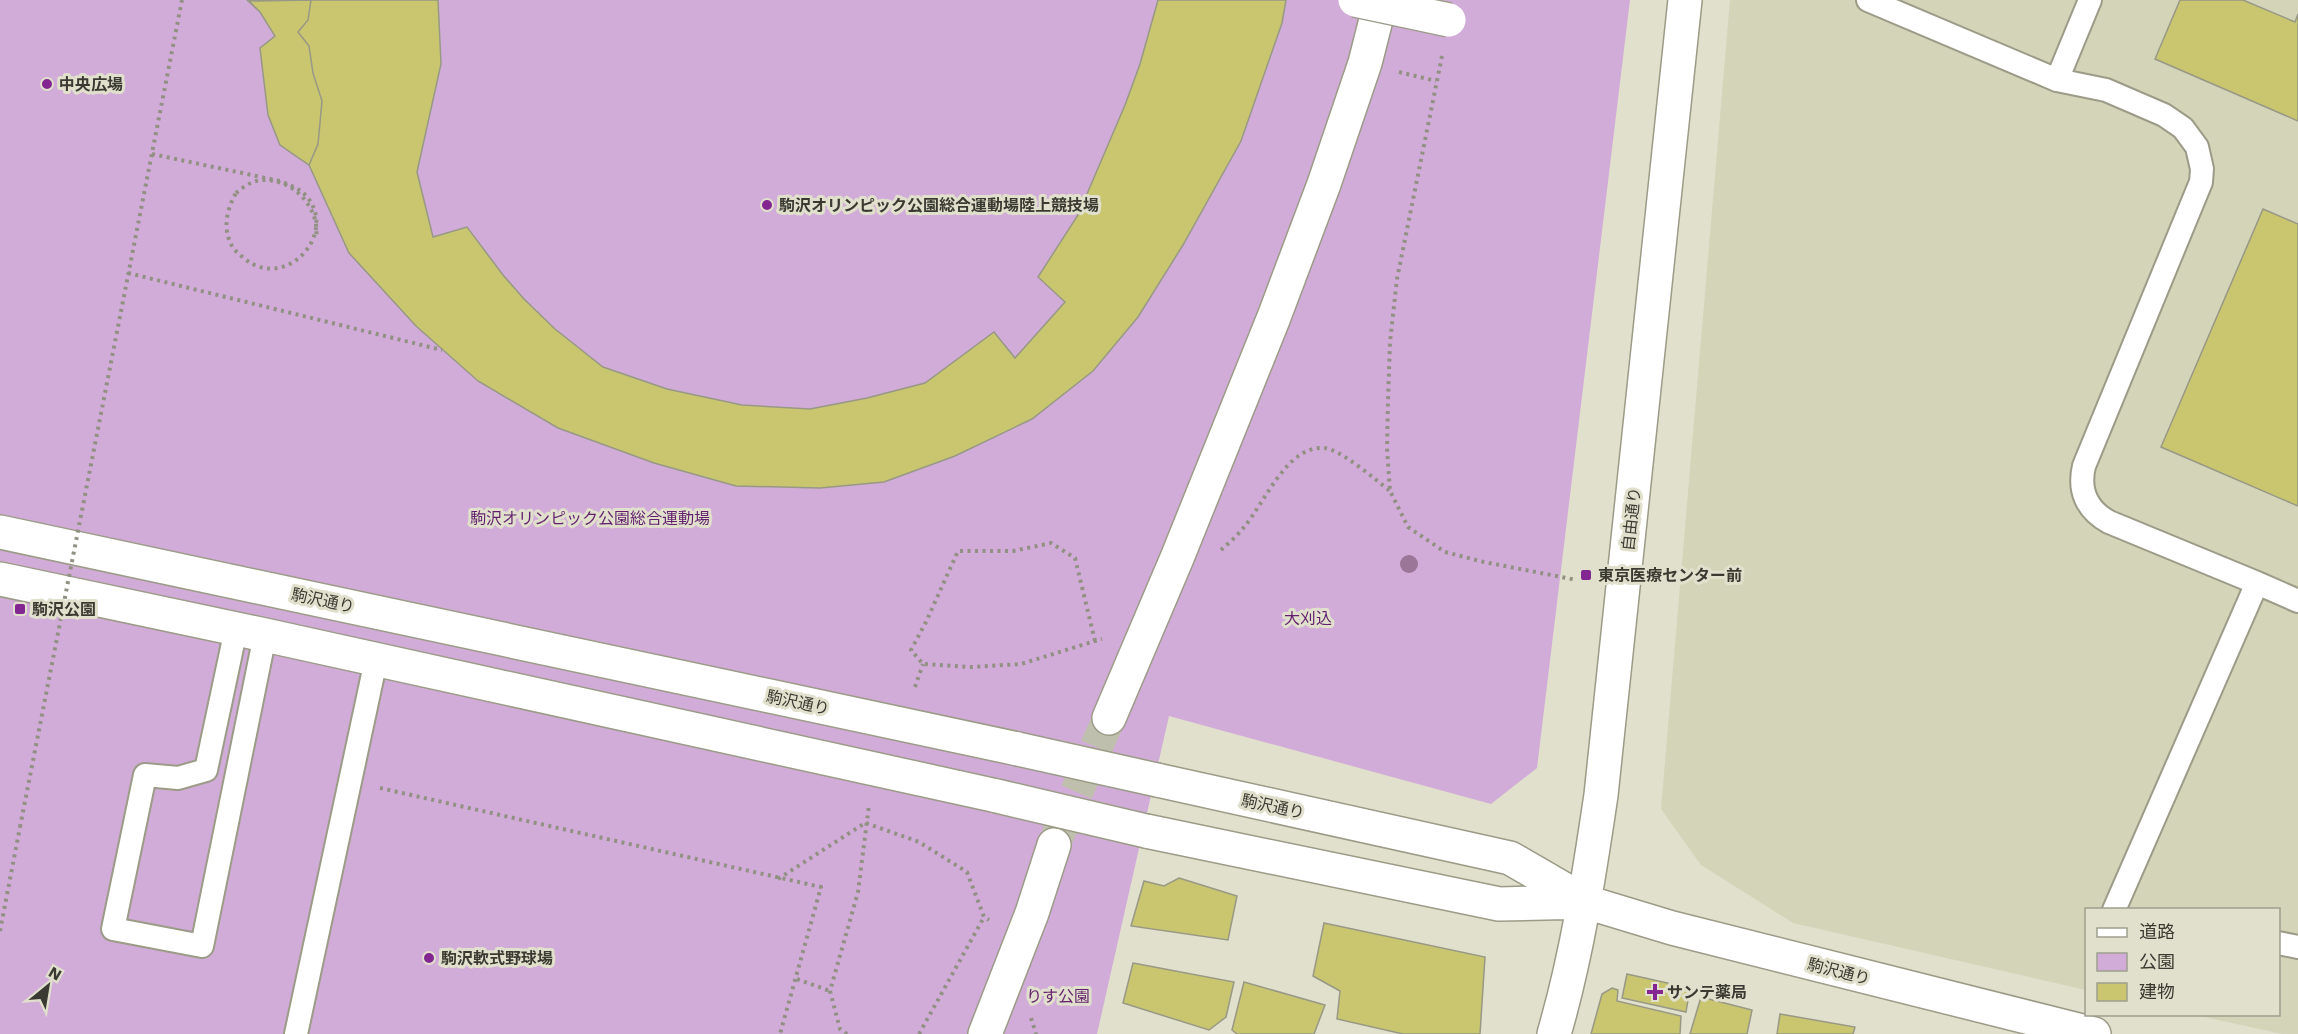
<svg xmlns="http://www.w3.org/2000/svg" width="2298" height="1034" viewBox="0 0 2298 1034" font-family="'Work Sans','Noto Sans JP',sans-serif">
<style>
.built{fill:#d4d4b9}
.green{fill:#d2acd8}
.building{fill:#c9c66f;stroke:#989886;stroke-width:1.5}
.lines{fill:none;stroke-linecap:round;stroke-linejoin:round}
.pedestrian-tunnel{stroke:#bfbfad;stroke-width:33;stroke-dasharray:33 16;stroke-linecap:butt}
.service-casing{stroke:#9b9b88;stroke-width:26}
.pedestrian-casing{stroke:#9b9b88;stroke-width:36}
.secondary-casing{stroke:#9b9b88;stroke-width:36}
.path{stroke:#919183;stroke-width:4;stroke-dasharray:3 4.5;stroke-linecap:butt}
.service{stroke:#fff;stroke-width:22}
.pedestrian{stroke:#fff;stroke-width:33}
.secondary{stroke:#fff;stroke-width:33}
.pedestrian-bridge-casing{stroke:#9b9b88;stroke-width:36;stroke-linecap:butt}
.secondary-bridge-casing{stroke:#9b9b88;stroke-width:36;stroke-linecap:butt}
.path-bridge{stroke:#919183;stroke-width:4;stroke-dasharray:3 4.5;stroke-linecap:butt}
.pedestrian-bridge{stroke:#fff;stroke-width:33}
.secondary-bridge{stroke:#fff;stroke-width:33}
.tree{fill:#9b7698}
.poi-dot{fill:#832691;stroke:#e0e0cc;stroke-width:2}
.labels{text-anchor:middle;stroke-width:6;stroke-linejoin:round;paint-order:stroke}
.poi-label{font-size:16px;font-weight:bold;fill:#3a3a32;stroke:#e0e0cc;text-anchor:start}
.park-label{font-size:16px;fill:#631f6e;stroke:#e0e0cc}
.street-label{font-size:16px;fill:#3a3a32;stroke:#e0e0cc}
</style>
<rect width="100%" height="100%" fill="#e0e0cc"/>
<path class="built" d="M1730,0H2298V1034H2282L2196,1015L2278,1014V910H2086V990L1793,923L1701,865L1661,809Z"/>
<path class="green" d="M0,0H1630L1537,768L1491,804L1169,716L1097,1034H0Z"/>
<path class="building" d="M311,0L308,20L298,32L309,46L313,73L322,101L318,144L309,165L280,145L268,115L260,48L275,36L260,12L248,1Z
M438,0L441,64L417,172L433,237L467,227L503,275L524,299L555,329L603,367L667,389L742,405L810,409L867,398L925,383L994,332L1015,358L1065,302L1038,277L1078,215L1125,105L1140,64L1158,0H1286L1282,23L1241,141L1183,245L1138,317L1093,371L1032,419L955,456L884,482L820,488L736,486L654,463L558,428L478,381L416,326L349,253L309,165L280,145L268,115L260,48L275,36L260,12L248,0Z
M2180,0H2243L2295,22L2298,14V121L2155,59Z
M2263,209L2298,224V506L2161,447Z
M1179,878L1237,896L1228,940L1131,926L1144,881L1164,886Z
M1324,923L1485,957L1480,1034H1403L1337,1019L1340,991L1313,976Z
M1133,963L1234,982L1226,1017L1209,1030L1123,1003Z
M1627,974L1690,988L1686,1012L1622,998Z
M1244,982L1325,1005L1314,1034H1237L1232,1030Z
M1612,988L1618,990L1617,1001L1681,1016L1680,1034H1591L1602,994Z
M1701,997L1752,1010L1747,1034H1690Z
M1780,1014L1855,1027L1853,1034H1777Z"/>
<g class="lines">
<path class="pedestrian-tunnel" d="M1057,837L1109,718"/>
<g class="service-casing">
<path id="service" d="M1868,0L2057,80L2106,90L2164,115L2183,128L2197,147L2202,169L2201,182L2084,466C2078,491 2087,510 2109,522L2257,583
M2057,80L2090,0
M236,629L206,770L178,778L145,775L113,929L202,946L265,635
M2114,910L2257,583L2298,601
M2278,943L2298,947
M296,1034L376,660"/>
</g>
<g class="pedestrian-casing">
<path id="pedestrian" d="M1109,718L1177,558L1274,317L1324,184L1365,63L1381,0
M985,1034L1032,913L1054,845"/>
</g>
<g class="secondary-casing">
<path id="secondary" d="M0,532L1018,749
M0,579L265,635L997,796
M1157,780L1510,858L1586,902L1672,928L2094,1034
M1146,831L1499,904L1586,902
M1554,1034C1577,955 1589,876 1601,795L1685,0"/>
</g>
<path class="path" d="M1442,56L1397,279L1390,342L1388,401L1387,448L1390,491L1408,527L1445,552L1484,562L1577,580
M1399,72L1436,81
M236,193C242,188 249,183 256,181C289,174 321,206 316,238
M128,273L442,350
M1221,550C1229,543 1238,535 1244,527C1264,504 1287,445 1324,448C1340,449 1376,480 1390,491
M1095,641L1075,558L1051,543L1013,551H958L926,622L911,650L923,664L971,667L1021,664L1095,641L1102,639
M915,687L923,664
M380,788L821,887L780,1034
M866,823L919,842L967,872L984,917L989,920
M778,879L865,823
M0,931L20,827
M797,979L830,991
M1031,1018L1036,1034
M847,1034L840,1029L830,991L858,892L869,805
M919,1034L984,917"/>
<use href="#service" class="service"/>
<use href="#pedestrian" class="pedestrian"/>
<use href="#secondary" class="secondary"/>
<g class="pedestrian-bridge-casing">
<path id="pedestrian-bridge" d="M1355,0L1449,20"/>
</g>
<g class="secondary-bridge-casing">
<path id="secondary-bridge" d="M1018,749L1157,780
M997,796L1146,831"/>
</g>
<path class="path-bridge" d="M152,154L280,181C290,185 301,189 308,198C337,236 285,291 245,259C240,255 235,251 232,246C222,228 227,209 236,193
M20,827L182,0"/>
<use href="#pedestrian-bridge" class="pedestrian-bridge"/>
<use href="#secondary-bridge" class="secondary-bridge"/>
</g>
<circle class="tree" cx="1409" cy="564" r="9"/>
<g class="poi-dot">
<circle cx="47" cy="84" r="6"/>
<circle cx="767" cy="205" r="6"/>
<rect x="1580" y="569" width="12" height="12" rx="3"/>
<rect x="14" y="603" width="12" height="12" rx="3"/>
<circle cx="429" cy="958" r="6"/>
<path d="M1652 983h6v6h6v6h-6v6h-6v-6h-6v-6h6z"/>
</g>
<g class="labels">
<g class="poi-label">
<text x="59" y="90">中央広場</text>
<text x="779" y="211">駒沢オリンピック公園総合運動場陸上競技場</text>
<text x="1598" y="581">東京医療センター前</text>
<text x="32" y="615">駒沢公園</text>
<text x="441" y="964">駒沢軟式野球場</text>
<text x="1667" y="998">サンテ薬局</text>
</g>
<g class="park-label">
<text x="590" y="524">駒沢オリンピック公園総合運動場</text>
<text x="1308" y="624">大刈込</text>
<text x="1058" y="1002">りす公園</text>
</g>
<g class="street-label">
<text transform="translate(1631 519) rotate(-84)" y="6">自由通り</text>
<text transform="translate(323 600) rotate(12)" y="6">駒沢通り</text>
<text transform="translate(798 702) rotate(12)" y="6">駒沢通り</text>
<text transform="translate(1273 806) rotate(12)" y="6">駒沢通り</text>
<text transform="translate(1839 971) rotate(14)" y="6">駒沢通り</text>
</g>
</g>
<rect x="2085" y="908" width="195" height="108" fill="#e0e0cc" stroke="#9e9e8e" stroke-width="1.5"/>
<rect x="2097" y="928" width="30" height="9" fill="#ffffff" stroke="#9e9e8e" stroke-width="1.5"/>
<text x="2139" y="938" font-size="18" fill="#3a3a32">道路</text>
<rect x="2097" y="953" width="30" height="18" fill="#d2acd8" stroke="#9e9e8e" stroke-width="1.5"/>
<text x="2139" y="968" font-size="18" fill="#3a3a32">公園</text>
<rect x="2097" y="983" width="30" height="18" fill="#c9c66f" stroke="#9e9e8e" stroke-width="1.5"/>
<text x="2139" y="998" font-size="18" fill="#3a3a32">建物</text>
<g transform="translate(48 986) rotate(30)" stroke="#e0e0cc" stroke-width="4.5" paint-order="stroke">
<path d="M0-4.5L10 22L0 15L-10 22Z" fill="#3a3a32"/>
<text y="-9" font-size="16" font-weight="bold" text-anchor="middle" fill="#3a3a32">N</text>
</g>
</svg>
